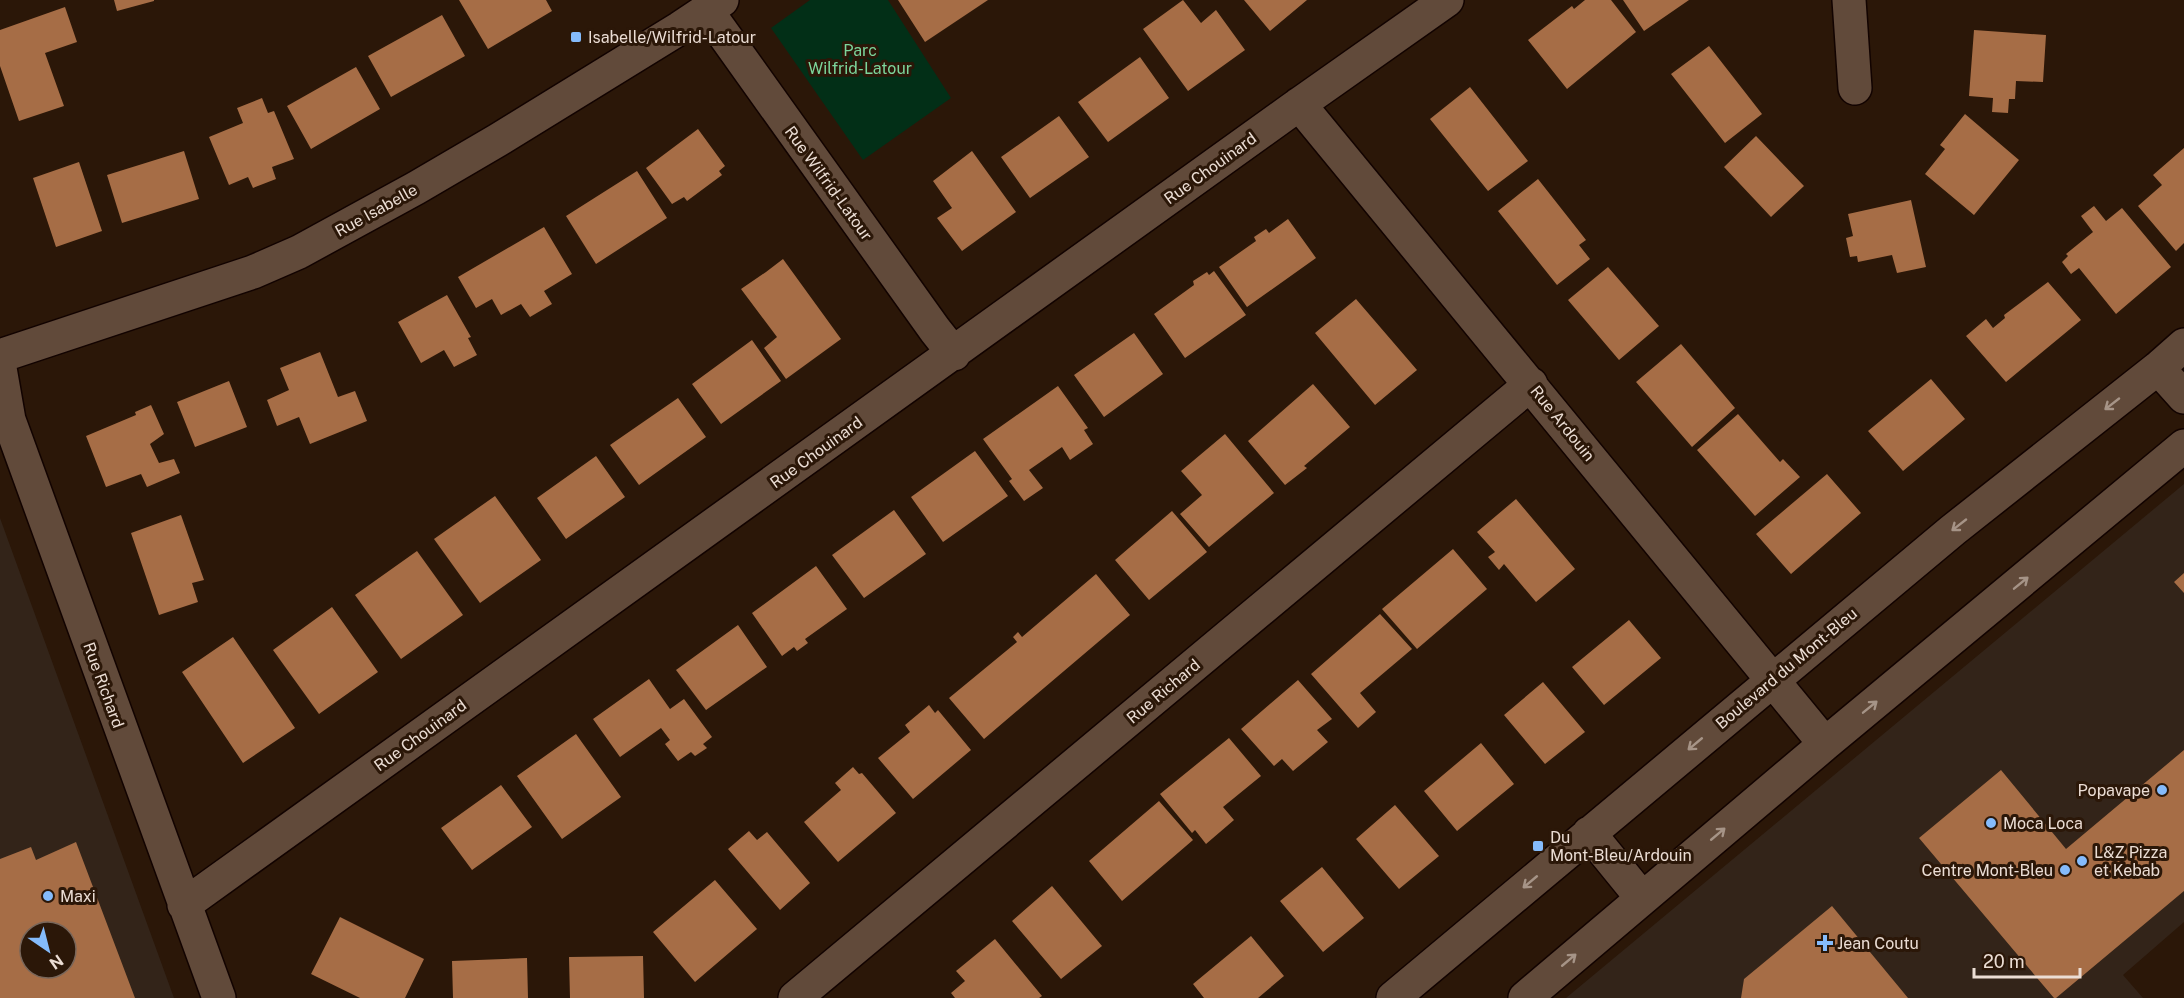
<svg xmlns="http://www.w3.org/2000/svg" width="2184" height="998" viewBox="0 0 2184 998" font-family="'Public Sans',sans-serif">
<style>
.commercial{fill:#332419;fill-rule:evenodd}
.green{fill:#022f17}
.building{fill:#a66d46;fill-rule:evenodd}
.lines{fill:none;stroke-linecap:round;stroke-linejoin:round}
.minor-casing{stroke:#120300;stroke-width:36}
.minor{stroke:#614a3a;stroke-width:33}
.oneway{stroke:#a69487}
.poi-dot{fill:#85bbfb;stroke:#2b1708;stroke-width:2}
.labels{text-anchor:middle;stroke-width:6;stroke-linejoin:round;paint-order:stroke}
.poi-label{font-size:16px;fill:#ebddd4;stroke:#2b1708;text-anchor:start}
.park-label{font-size:16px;fill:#7cd69c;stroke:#2b1708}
.street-label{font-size:16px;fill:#ebddd4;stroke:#2b1708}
</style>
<rect width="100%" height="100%" fill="#2b1708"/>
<path class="commercial" d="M2184,484V922L2123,975L2143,998H1566Z
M0,518L174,998H0ZM30,932H66V968H30Z"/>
<path class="green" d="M810,0H888L951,98L863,160L771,28Z"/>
<path class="building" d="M114,0H154V1L117,11Z
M459,0H546L552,11L488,49Z
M898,0H988L925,42Z
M1183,0L1201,23L1216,10L1245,50L1188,91L1143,29Z
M1244,0H1307L1270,31Z
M1585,0H1611L1636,32L1567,89L1528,40L1572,6L1574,9Z
M1623,0H1689L1644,31Z
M65,7L77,42L45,53L64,106L19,121L0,66V30Z
M442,15L465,56L391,97L368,56Z
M1974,30L2046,35L2043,82L2016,81L2015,99H2009L2008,113L1992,112L1993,98L1969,96Z
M1709,46L1762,114L1725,143L1671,74Z
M1140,57L1169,98L1108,142L1078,102Z
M356,67L380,109L311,149L287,106Z
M1470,87L1528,161L1488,191L1430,119Z
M262,98L268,113L274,111L294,159L272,167L276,179L253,188L248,177L229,185L209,137L243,123L237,108Z
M1965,114L2019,160L1974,215L1925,174L1945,149L1940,145Z
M1059,116L1089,157L1030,198L1001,157Z
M698,129L725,166L719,171L722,175L687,201L684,197L672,204L646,168Z
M1756,136L1804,186L1771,217L1724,167Z
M2184,148V243L2176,251L2138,206L2162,185L2153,175Z
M184,151L199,199L122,223L107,175Z
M972,151L1016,212L962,251L937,218L952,208L933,181Z
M79,162L102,231L56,247L33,178Z
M637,171L667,218L596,264L566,216Z
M1538,179L1586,240L1579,245L1590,259L1557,285L1498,211Z
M1911,200L1926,267L1897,273L1892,255L1858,262L1857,256L1850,257L1846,238L1853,236L1848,214Z
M2094,206L2106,221L2122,208L2171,267L2116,314L2079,268L2071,274L2062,262L2068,256L2066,254L2093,232L2081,216Z
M1288,219L1316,258L1247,307L1219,267L1256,241L1254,237L1266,229L1269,233Z
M544,227L572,274L544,291L552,304L530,317L521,304L501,315L492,299L476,308L458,277Z
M783,259L841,339L786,379L764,348L777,337L741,289L766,272Z
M1608,267L1659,326L1619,360L1568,300Z
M1214,271L1246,315L1185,358L1154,314L1194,285L1193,281L1207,272L1209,275Z
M2048,282L2081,320L2006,382L1966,336L1986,319L1993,328L2005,318L2004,315Z
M447,295L471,337L468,338L477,355L454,367L444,350L421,363L398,322Z
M1356,299L1417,370L1375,405L1315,333Z
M1134,333L1163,374L1104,417L1074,375Z
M752,340L781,381L721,424L692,384Z
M1681,344L1735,408L1692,447L1636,382Z
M320,352L338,397L355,391L367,421L310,444L299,417L277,426L267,400L289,390L280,368Z
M1931,379L1965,419L1903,471L1868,431Z
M229,381L247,427L195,447L177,402Z
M1313,384L1350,427L1304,466L1307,468L1285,485L1248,441Z
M1058,386L1088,428L1084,430L1093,444L1070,460L1062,447L1029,470L1043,488L1024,501L1009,481L1012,479L983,439Z
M678,398L706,437L639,485L610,445Z
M151,405L164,434L150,444L159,463L174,459L180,473L147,487L141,474L106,487L86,436L136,415L135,412Z
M1738,414L1780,462L1783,459L1800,477L1755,516L1697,450Z
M1225,434L1274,493L1209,547L1180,514L1202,495L1181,471Z
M975,451L1008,496L943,542L911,497Z
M596,456L625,497L566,539L537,498Z
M1827,474L1861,513L1791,574L1756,534Z
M495,496L541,560L480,603L434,539Z
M1516,499L1575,569L1536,602L1504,564L1499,570L1488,557L1495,552L1477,532Z
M894,510L926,554L864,598L832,555Z
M1172,511L1207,552L1149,600L1115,560Z
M181,515L204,580L192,583L198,602L159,615L131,533Z
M1453,549L1487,589L1417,649L1382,609Z
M417,551L463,615L401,659L355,595Z
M816,566L847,609L805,639L808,643L797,651L794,647L782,656L752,613Z
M2184,573V593L2174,582Z
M1096,574L1130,615L984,739L949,698L1017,642L1013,637L1018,632L1022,637Z
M332,607L378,672L319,714L273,650Z
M1380,614L1412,649L1360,693L1376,712L1358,728L1311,674Z
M1629,620L1661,658L1604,705L1572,667Z
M738,625L767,667L706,710L676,670Z
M233,637L295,728L243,763L182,672Z
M649,679L670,709L684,699L712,737L703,744L707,748L695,756L691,752L678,761L665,744L670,740L661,728L620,757L593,719Z
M1298,680L1332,719L1317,730L1328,742L1293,771L1282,759L1274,766L1241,729Z
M1543,682L1585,732L1545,764L1504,715Z
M929,705L935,713L938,710L971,750L913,799L878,758L910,732L905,725Z
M576,734L621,797L562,839L517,776Z
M1229,738L1261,776L1223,807L1234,820L1206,844L1195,830L1192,833L1160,794Z
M1481,743L1514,784L1457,831L1424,791Z
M2184,750V891L2056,998H2054L1919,838L2001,770L2066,849Z
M853,767L859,774L862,773L896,813L838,862L804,822L841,790L835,783Z
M501,785L532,827L472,870L441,828Z
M1159,801L1193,840L1122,901L1089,861Z
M1395,805L1439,856L1399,889L1356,839Z
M749,831L757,840L767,832L810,883L780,910L728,849Z
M76,842L135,998H0V859L31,847L36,860ZM30,932H66V968H30Z
M1322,867L1364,918L1323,952L1280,901Z
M715,880L757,929L695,982L653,932Z
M1052,886L1102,946L1061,979L1012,921Z
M1832,906L1908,998H1741L1744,979Z
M340,917L424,959L405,998H360L311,974Z
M1251,936L1284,976L1258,998H1204L1193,984Z
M995,939L1042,996L1039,998H955L951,993L965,981L956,971Z
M643,956L644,998H570L569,957Z
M527,958L528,998H453L452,961Z"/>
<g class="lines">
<g class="minor-casing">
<path id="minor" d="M1849,0L1855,88
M707,11L935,330L954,354
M1299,104L1825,744
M0,356L253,272L299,252L416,188L498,140L680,28L722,0
M0,368L9,420L219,998
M2158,368L2184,397
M1589,833L1642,898
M184,905L1291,110L1447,0
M795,998L1531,384
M1393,998L1953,530L2158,368L2184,345
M1525,998L1825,744L2184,446"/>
</g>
<use href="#minor" class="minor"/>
</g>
<defs><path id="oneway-shaft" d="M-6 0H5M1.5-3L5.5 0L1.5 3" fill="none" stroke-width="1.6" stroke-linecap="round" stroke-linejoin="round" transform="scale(1.5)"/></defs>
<g class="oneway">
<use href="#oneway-shaft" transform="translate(2112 404) rotate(142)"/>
<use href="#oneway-shaft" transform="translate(1959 525) rotate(142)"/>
<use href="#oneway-shaft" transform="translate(2021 583) rotate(-39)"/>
<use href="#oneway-shaft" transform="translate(1870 707) rotate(-39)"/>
<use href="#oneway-shaft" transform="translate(1695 744) rotate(140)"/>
<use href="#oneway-shaft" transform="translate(1718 834) rotate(-40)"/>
<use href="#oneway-shaft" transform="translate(1530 882) rotate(140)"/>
<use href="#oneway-shaft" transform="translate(1569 960) rotate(-40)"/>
</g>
<g class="poi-dot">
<rect x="570" y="31" width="12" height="12" rx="3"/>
<circle cx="2162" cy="790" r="6"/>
<circle cx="1991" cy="823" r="6"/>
<rect x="1532" y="840" width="12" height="12" rx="3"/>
<circle cx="2082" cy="861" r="6"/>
<circle cx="2065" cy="870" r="6"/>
<circle cx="48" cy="896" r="6"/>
<path d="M1822 934h6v6h6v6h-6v6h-6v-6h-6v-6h6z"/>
</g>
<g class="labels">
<g class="poi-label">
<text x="588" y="43">Isabelle/Wilfrid-Latour</text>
<text x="2150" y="796" text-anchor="end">Popavape</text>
<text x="2003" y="829">Moca Loca</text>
<text x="1550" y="843">Du<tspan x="1550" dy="18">Mont-Bleu/Ardouin</tspan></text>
<text x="2094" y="858">L&amp;Z Pizza<tspan x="2094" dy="18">et Kebab</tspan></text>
<text x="2053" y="876" text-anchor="end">Centre Mont-Bleu</text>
<text x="60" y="902">Maxi</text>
<text x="1837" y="949">Jean Coutu</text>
</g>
<g class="park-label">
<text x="860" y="56">Parc<tspan x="860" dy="18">Wilfrid-Latour</tspan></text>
</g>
<g class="street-label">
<text transform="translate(1210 168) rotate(-36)" y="6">Rue Chouinard</text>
<text transform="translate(829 183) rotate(54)" y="6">Rue Wilfrid-Latour</text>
<text transform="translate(376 210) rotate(-29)" y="6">Rue Isabelle</text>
<text transform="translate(1563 423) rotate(51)" y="6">Rue Ardouin</text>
<text transform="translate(816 452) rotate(-36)" y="6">Rue Chouinard</text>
<text transform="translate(1786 668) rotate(-40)" y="6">Boulevard du Mont-Bleu</text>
<text transform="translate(104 685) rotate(70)" y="6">Rue Richard</text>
<text transform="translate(1163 691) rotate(-40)" y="6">Rue Richard</text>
<text transform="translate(420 735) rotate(-36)" y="6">Rue Chouinard</text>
</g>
</g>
<g transform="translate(48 950) rotate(145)"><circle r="28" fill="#2b1708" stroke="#78665a" stroke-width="1.5"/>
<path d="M0-4.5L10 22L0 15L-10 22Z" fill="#85bbfb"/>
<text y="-9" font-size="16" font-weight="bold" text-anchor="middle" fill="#ebddd4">N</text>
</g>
<path d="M1974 968v9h106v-9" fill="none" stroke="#ebddd4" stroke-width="3"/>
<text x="1983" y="968" font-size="18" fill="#ebddd4" stroke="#2b1708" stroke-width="4.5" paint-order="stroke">20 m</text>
</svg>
